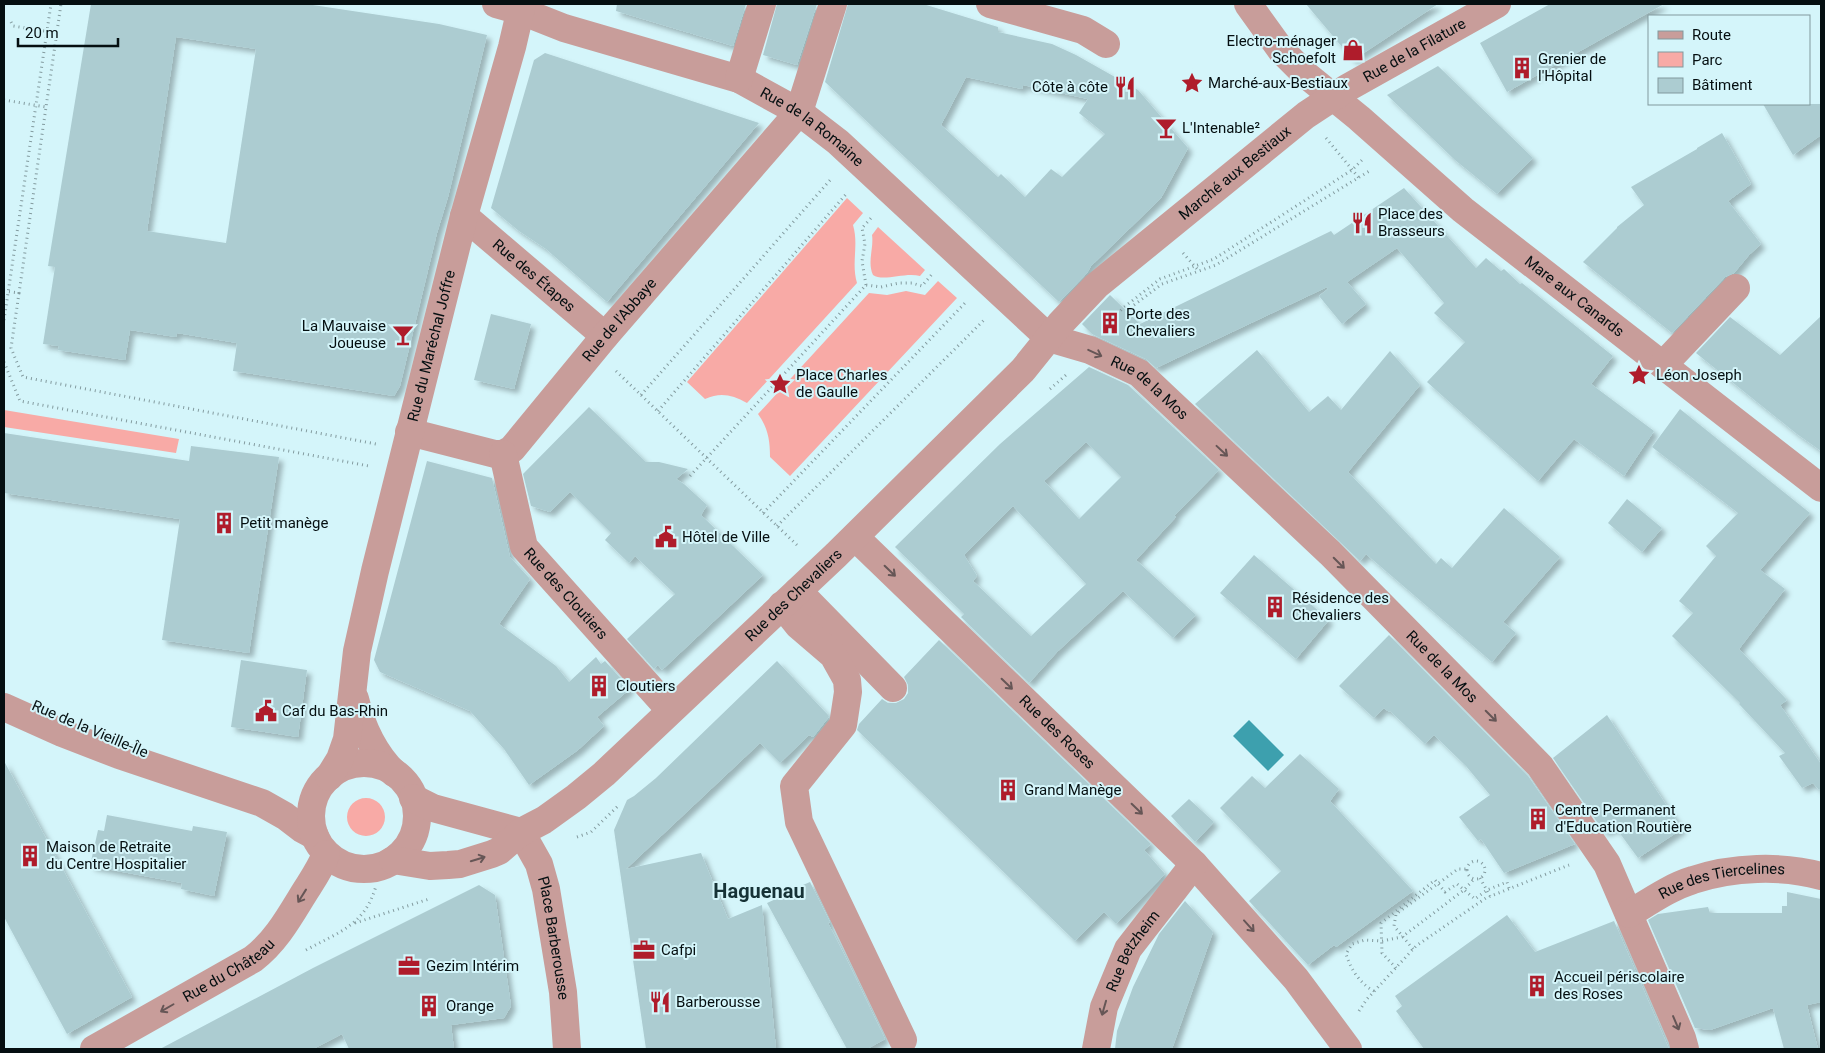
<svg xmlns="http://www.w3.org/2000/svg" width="1825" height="1053" viewBox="0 0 1825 1053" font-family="Roboto,sans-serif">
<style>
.green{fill:#f8aaa6}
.water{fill:#3da0ae}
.building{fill:#acccd1;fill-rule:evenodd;filter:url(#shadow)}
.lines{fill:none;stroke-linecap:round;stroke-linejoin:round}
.path{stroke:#839b9f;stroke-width:3;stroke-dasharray:1 4;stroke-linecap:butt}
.minor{stroke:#c89d9a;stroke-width:28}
.oneway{stroke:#665656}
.labels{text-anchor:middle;stroke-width:4;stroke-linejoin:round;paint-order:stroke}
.poi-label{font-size:15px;fill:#050f11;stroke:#d4f5fa;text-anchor:start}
.street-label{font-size:15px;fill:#050f11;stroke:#d4f5fa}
.district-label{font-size:20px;font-weight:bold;fill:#163236;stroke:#d4f5fa}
</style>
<defs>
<filter id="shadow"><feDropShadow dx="4.5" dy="4.5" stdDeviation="2.5" flood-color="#0004"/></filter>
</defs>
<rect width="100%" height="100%" fill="#d4f5fa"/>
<path class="green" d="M847,198L863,213L853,225C859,245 851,263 857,283L747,403C732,395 721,392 705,399L687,382Z
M878,227L925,270L920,276C905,272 883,282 873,275C867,262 874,248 872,235Z
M938,281L957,298L790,476L770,457C770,440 768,428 758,414L869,293L887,295L906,291L925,295Z
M4,410L179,439L176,453L4,427Z
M347 817a19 19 0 1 1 38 0a19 19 0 1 1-38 0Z"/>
<path class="water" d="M1249,720L1284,755L1268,771L1233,736Z"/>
<path class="building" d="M91,4H306L439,24L487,35L448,197L437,233L400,386L394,396L233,371L237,343L177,333L176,337L130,330L125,360L58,350L59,346L43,344L55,267L48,266ZM176,37L256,49L226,243L147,231Z
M617,4H746L733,46L616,11Z
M777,4H817L797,65L763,55Z
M848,4H923L998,27V32L1052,44L1076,55L1138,90L1188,148L1161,198L1091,266L1087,273L1059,302L825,82ZM966,77L1022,89L1023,85L1088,99L1079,113L1105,134L1062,177L1051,169L1025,197L1001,174L998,177L941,125Z
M1306,4H1438L1353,60Z
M1550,4H1664L1507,92L1480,43Z
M545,53L759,123L607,302L546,249L519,231L491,208L534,60Z
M1438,66L1533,158L1497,194L1455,160L1387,95Z
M1763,104H1821V135L1793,155Z
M1722,133L1751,184L1728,201L1761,244L1749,255L1734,273L1725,277L1672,333L1583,262L1617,228V227L1644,205L1631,187L1697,149V148Z
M1404,188L1476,268L1486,258L1501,271L1504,269L1520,284L1522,283L1613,356L1591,384L1654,431L1624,476L1574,439L1538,481L1427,382L1465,342L1434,313L1444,303L1397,248L1347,282L1366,304L1342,324L1319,296L1328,289L1327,287L1156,368L1146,359L1092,334L1082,324L1110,295L1140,324L1331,231L1334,235Z
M491,314L531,324L514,389L474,380Z
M1821,316V451L1797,434L1696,353L1730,317L1780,355Z
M1257,350L1309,412L1328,396L1341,410L1390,351L1420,385L1348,472L1436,564L1441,558L1452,568L1504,508L1560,557L1503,622L1516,633L1492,662L1366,554L1360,561L1195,404Z
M1089,367L1128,385L1219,470L1174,516L1176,517L1136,560L1196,615L1173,638L1123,591L1057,652L1029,683L961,617L964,614L895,547L1000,444ZM1086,442L1121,477L1079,519L1044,481ZM1013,506L1086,584L1031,636L973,581L977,576L964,555Z
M589,407L646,462H659L688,469L676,479L684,484L707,505L701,515L763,575L662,670L658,665L654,669L627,639L675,594L635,556L629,563L605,540L611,533L570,492L550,512L531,506L523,474Z
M1680,409L1810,513L1760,570L1785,589L1739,649L1787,700L1780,705L1821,764V788L1819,790L1813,783L1802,788L1779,756L1785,753L1739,704L1740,703L1672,636L1693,613L1679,601L1716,556L1706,546L1738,513L1652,447Z
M4,433L189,461L191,446L279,457L249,653L162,640L180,519L4,493Z
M427,461L492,478L510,557L530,579L499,624L556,666L569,682L596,657L601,664L605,661L630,689L597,717L604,726L578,750L529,785L504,749L470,711L380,672L374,660Z
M1627,499L1662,528L1642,552L1608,523Z
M1254,555L1329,620L1296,659L1220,593Z
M1389,635L1528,776L1575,844L1504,873L1481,839L1478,841L1459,817L1490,795L1466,766L1434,735L1425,744L1390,711L1389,712L1384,708L1374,718L1339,686Z
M939,640L1151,844L1144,850L1165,874L1116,924L1104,912L1075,941L857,730L859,724L882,699L888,703H896L904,699L908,693V685L904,677Z
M241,660L307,670L298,737L231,727Z
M777,661L829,716L828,718L813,737L809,735L780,763L760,743L626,869L701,853L728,919L762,905L776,1049H646L614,830L627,800L634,796L656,778Z
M1607,715L1682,829L1638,858L1616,828L1604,832L1553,758Z
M1300,754L1339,789L1330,801L1413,891L1336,947L1334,945L1308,965L1249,901L1281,871L1220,808L1252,776L1265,788Z
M4,761L132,997L67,1034L4,917Z
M1189,799L1214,822L1195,842L1171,816Z
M107,815L192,831L193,826L227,832L214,896L181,889L182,883L90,866L98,830L104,831Z
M810,882L830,922L828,923L846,958L885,1039L867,1049H847L767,903L778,898L777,896Z
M479,885L495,895L511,1006L504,1018L451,1025L454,1049H349L342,1034L313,1049H160L313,968Z
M1787,892L1821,899V1002L1807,1005L1818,1049H1784L1773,1008L1710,1030L1695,1028L1648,920L1658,914L1708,907L1710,913H1782V906H1787Z
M1185,901L1213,932L1172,1049H1115L1117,1031L1133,987L1159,934Z
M1507,915L1535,952L1614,921L1669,1049H1424L1396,1011L1402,1006L1395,996Z"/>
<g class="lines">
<path class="path" d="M11,22L13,26L57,33
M4,100L46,107
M1326,138L1359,178
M1183,253L1198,270
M866,285L862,261L865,244L862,228L872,217
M4,291L19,293L61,4
M19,293L11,348L23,377L376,444
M1126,311L1162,284L1216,265L1371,170
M4,320L51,4
M1107,325L1123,308L1160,279L1214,259L1352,170L1362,160
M4,362L20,401L369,466
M616,371L799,547
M1050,389L1066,375
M641,395L832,178
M658,411L847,193
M690,476L866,285L881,287L899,283H912L922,286L933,273
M763,513L965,303
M777,526L984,320
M577,837L591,832L618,806
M1467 870a9 9 0 1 1 18 0a9 9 0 1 1-18 0Z
M1480,878L1490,896
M355,923L429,899
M1413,949L1394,926L1396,914L1458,869H1468
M306,950C339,932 365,925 376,886
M1396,968L1382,953L1381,923L1435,880L1445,892L1457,884L1475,899L1487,890L1507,882L1509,888
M1374,991C1360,984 1350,968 1346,954L1352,944L1365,940L1382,941L1402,937L1464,890L1474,879
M1359,1011L1367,999L1416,946L1486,898L1569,865"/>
<g class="minor">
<path id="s1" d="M496,4L521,11L564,28L739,79L799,112L838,142L1049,338L1090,350L1139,373L1330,553L1540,766L1607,864L1682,1038L1685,1049"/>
<path d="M990,4L1083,30L1106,44"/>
<path id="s2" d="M1248,4L1281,50L1305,74L1359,118L1463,210L1821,488"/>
<path d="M739,79L762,4"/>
<path id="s3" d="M464,216L605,336"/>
<path d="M1663,365L1736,288"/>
<path id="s4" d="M409,432L495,454H503L512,449L605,336L799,112L833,4"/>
<path id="s5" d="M503,454L524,547L670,710"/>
<path id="s6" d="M855,537L1194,864L1296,979L1348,1049"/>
<path d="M798,591L893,688"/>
<path d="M782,605L798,625L833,655L847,680L848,692L843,725L794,786L799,822L903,1040"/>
<path d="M355,699C362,728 373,752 394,773"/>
<path d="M4,707L62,733L119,755L262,803L285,816L302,829L315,836"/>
<circle cx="364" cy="816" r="53"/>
<path id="s7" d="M329,777L340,759L347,739L357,651L375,571L464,216L512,47L522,4"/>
<path id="s8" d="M413,798L433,808L521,832L539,864L546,889L563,992L567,1049"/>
<path id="s9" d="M393,860L430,866L448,865L460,864L492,854L499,851L521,832L544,820L576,797L604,774L836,555L1023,370L1060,324L1096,286L1306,115L1347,88L1497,4"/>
<path id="s10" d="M1629,914C1649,902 1670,887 1693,880C1732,867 1782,865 1821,876"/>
<path id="s11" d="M94,1049L253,959C274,943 287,921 301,898C310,883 320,870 326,854"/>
<path id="s12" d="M1096,1049L1104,1007L1128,949L1194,864"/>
</g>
</g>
<defs><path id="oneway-shaft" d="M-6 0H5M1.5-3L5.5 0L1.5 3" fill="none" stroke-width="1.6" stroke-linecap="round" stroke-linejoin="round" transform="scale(1.25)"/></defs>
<g class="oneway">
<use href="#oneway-shaft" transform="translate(1095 353) rotate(25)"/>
<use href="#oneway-shaft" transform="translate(1222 451) rotate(43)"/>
<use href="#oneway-shaft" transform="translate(1339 563) rotate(45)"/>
<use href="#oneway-shaft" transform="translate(890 571) rotate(44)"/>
<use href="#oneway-shaft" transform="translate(1007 684) rotate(44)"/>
<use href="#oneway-shaft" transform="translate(1491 716) rotate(45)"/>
<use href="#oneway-shaft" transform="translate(1137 809) rotate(44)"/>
<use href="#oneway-shaft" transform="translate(478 859) rotate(-17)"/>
<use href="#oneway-shaft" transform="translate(302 896) rotate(122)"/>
<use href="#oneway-shaft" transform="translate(1249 926) rotate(48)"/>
<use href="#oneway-shaft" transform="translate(167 1008) rotate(150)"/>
<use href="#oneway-shaft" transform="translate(1104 1008) rotate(106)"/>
<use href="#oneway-shaft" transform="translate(1676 1023) rotate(67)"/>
</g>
<defs>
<g id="shop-bare" transform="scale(1.725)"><path d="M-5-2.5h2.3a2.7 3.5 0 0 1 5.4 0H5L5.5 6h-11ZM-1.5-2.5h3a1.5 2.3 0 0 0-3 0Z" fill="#af1c2b" stroke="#d4f5fa" stroke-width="2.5" paint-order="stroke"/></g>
<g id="building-bare" transform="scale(1.725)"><path d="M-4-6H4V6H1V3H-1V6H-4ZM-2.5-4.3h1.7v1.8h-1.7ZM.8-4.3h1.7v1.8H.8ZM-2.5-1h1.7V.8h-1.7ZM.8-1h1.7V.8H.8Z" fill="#af1c2b" stroke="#d4f5fa" stroke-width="2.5" paint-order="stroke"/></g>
<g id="sight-bare" transform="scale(1.725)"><path d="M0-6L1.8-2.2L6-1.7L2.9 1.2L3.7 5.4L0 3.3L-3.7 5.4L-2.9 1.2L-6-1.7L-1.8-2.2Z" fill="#af1c2b" stroke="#d4f5fa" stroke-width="2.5" paint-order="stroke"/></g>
<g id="restaurant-bare" transform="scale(1.725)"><path d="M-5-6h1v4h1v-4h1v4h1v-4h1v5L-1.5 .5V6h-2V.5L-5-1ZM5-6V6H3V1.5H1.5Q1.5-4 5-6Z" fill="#af1c2b" stroke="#d4f5fa" stroke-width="2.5" paint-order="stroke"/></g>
<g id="bar-bare" transform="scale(1.725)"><path d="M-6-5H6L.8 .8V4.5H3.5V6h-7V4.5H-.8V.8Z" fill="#af1c2b" stroke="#d4f5fa" stroke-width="2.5" paint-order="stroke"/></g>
<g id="civic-bare" transform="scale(1.725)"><path d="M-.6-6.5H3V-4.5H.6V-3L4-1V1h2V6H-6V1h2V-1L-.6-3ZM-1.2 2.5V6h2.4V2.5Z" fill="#af1c2b" stroke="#d4f5fa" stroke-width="2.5" paint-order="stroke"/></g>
<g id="office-bare" transform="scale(1.725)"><path d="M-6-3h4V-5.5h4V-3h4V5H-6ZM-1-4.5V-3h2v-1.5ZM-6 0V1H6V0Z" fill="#af1c2b" stroke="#d4f5fa" stroke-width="2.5" paint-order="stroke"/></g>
</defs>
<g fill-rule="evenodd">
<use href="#shop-bare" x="1353" y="50"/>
<use href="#building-bare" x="1522" y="68"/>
<use href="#sight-bare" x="1192" y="83"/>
<use href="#restaurant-bare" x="1125" y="87"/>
<use href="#bar-bare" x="1166" y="128"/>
<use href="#restaurant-bare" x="1362" y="223"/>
<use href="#building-bare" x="1110" y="323"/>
<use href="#bar-bare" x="403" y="335"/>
<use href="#sight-bare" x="1639" y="375"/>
<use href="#sight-bare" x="780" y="384"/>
<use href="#building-bare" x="224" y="523"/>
<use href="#civic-bare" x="666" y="537"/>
<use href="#building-bare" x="1275" y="607"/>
<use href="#building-bare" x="599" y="686"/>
<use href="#civic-bare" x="266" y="711"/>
<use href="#building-bare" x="1008" y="790"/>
<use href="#building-bare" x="1538" y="819"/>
<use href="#building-bare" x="30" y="856"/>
<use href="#office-bare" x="644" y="950"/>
<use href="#office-bare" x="409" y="966"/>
<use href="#building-bare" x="1537" y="986"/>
<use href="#restaurant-bare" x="660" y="1002"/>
<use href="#building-bare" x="429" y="1006"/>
</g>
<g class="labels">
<g class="poi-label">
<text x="1336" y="46" text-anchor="end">Electro-ménager<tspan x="1336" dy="17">Schoefolt</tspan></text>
<text x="1538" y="64">Grenier de<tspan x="1538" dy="17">l'Hôpital</tspan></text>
<text x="1208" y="88">Marché-aux-Bestiaux</text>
<text x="1108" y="92" text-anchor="end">Côte à côte</text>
<text x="1182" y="133">L'Intenable²</text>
<text x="1378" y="219">Place des<tspan x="1378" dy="17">Brasseurs</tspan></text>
<text x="1126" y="319">Porte des<tspan x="1126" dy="17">Chevaliers</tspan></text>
<text x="386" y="331" text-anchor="end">La Mauvaise<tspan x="386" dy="17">Joueuse</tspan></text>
<text x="796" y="380">Place Charles<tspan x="796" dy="17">de Gaulle</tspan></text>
<text x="1656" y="380">Léon Joseph</text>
<text x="240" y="528">Petit manège</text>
<text x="682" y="542">Hôtel de Ville</text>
<text x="1292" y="603">Résidence des<tspan x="1292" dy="17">Chevaliers</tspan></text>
<text x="616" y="691">Cloutiers</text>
<text x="282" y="716">Caf du Bas-Rhin</text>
<text x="1024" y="795">Grand Manège</text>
<text x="1555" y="815">Centre Permanent<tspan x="1555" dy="17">d'Education Routière</tspan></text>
<text x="46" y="852">Maison de Retraite<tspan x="46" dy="17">du Centre Hospitalier</tspan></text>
<text x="661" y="955">Cafpi</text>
<text x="426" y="971">Gezim Intérim</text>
<text x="1554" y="982">Accueil périscolaire<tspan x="1554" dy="17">des Roses</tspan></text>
<text x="676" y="1007">Barberousse</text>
<text x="446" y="1011">Orange</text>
</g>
<g class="street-label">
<text dy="5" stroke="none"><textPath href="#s9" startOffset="1330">Rue de la Filature</textPath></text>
<text dy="5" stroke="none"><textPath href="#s1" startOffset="342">Rue de la Romaine</textPath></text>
<text dy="5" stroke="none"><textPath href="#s9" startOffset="1112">Marché aux Bestiaux</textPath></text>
<text dy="5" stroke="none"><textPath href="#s3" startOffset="92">Rue des Étapes</textPath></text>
<text dy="5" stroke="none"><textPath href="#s2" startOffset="440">Mare aux Canards</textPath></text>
<text dy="5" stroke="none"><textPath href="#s4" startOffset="275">Rue de l'Abbaye</textPath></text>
<text dy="5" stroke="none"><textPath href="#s7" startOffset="445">Rue du Maréchal Joffre</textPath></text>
<text dy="5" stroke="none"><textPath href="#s1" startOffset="774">Rue de la Mos</textPath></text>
<text dy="5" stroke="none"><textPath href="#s5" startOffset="158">Rue des Cloutiers</textPath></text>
<text dy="5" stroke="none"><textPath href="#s9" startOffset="500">Rue des Chevaliers</textPath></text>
<text dy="5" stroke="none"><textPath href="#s1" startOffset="1179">Rue de la Mos</textPath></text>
<text transform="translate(90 729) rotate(23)" y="5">Rue de la Vieille-Île</text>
<text dy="5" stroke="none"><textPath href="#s6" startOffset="281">Rue des Roses</textPath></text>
<text dy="5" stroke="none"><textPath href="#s10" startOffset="101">Rue des Tiercelines</textPath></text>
<text dy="5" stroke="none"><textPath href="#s8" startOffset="226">Place Barberousse</textPath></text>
<text dy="5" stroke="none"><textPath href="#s12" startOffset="106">Rue Betzheim</textPath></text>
<text dy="5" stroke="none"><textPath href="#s11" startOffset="156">Rue du Château</textPath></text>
</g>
<g class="district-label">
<text x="759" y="898">Haguenau</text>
</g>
</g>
<rect width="1825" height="1053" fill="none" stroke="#050f11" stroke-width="10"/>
<rect x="1648" y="15" width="162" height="90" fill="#d4f5fa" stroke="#81999d"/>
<rect x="1658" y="31" width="25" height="8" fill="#c89d9a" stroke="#81999d"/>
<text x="1692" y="40" font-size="15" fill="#050f11">Route</text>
<rect x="1658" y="52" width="25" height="15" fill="#f8aaa6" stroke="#81999d"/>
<text x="1692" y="65" font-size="15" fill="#050f11">Parc</text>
<rect x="1658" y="78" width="25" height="15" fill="#acccd1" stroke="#81999d"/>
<text x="1692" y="90" font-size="15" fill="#050f11">Bâtiment</text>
<path d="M18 38v8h100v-8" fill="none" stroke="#050f11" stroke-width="2.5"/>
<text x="25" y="38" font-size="15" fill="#050f11" stroke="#d4f5fa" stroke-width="4" paint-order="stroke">20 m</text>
</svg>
